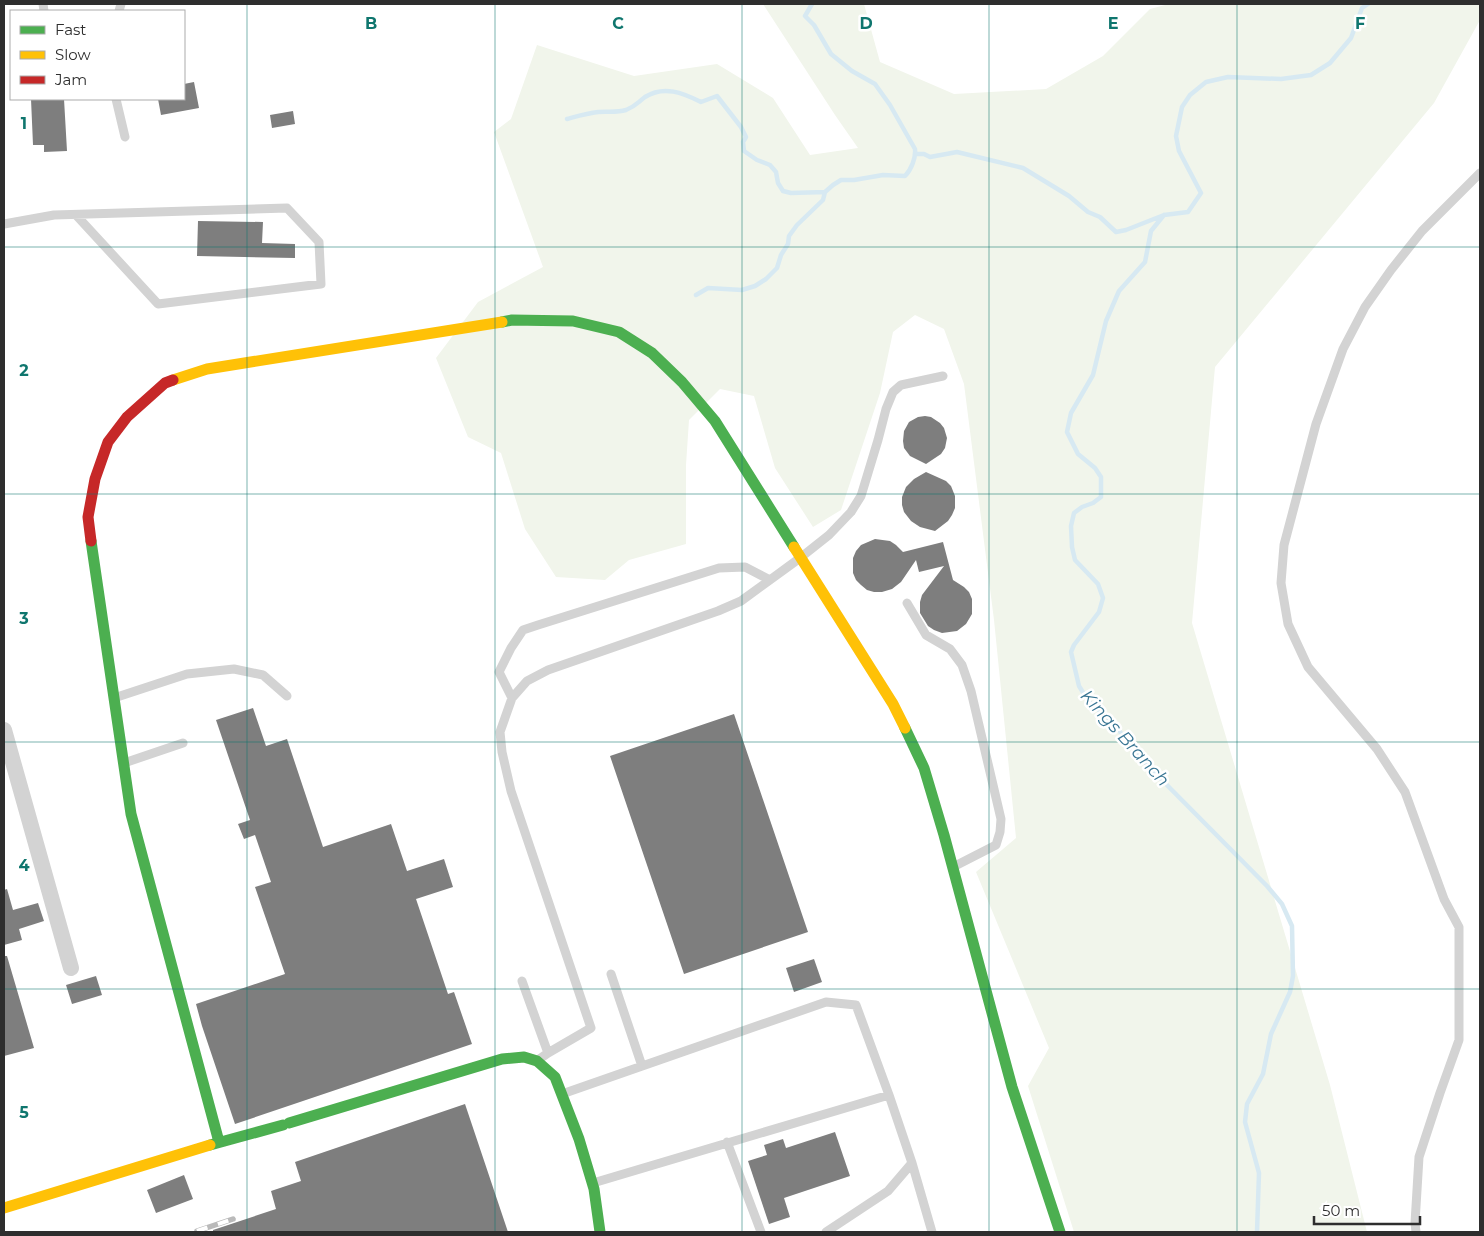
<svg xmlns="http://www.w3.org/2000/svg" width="1484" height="1236" viewBox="0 0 1484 1236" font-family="Montserrat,sans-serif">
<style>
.green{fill:#f1f5eb}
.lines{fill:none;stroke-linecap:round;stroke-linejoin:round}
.stream{stroke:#d7e9f2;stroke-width:4.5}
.building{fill:#7e7e7e}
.lane{stroke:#d3d3d3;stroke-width:9}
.street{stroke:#d3d3d3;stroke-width:16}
.fast{stroke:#4caf50;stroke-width:11}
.slow{stroke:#ffc107;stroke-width:11}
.jam{stroke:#c62828;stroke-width:11}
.rail-casing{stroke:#bababa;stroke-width:5.5}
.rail{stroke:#fff;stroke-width:4;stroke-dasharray:11;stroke-linecap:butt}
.grid{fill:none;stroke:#0f766e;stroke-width:1;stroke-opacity:0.55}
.labels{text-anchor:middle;stroke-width:5;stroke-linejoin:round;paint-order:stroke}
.water-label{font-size:18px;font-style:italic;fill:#387593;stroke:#fff}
.grid-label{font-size:16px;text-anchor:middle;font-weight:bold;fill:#0f766e;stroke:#fff;stroke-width:5;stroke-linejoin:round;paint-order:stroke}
</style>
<rect width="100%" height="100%" fill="#fff"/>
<path class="green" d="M763,4H864L880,62L954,94L1046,89L1103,56L1150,9L1169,4H1480V20L1434,103L1215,367L1192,623L1330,1085L1367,1232H1074L1028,1086L1049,1048L976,872L1016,838L994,620L964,384L944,329L915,315L893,332L880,393L841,510L813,527L775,468L754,396L720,389L689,420L686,465V544L629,560L605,580L556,577L525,529L501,453L468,437L436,358L478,302L543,267L494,132L511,119L537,45L634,76L717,64L773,98L810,155L858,148L835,115Z"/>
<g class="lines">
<path class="stream" d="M567,119C578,116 588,113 598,112C607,111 616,113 626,110C636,106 637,103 645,97C664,85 683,93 701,102L717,96L741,127L746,137L743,142L744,151L757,160L770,165L776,172L778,183L783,191L791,193L825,192
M916,154H924L930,157L957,152L1023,168L1069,196L1088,212L1100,217L1116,232L1126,230L1164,215L1188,212L1201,193L1179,151L1176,136L1182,107L1190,95L1206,82L1228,77L1281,79L1311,75L1330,63L1351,38L1362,8L1368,4
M1164,215L1151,231L1145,262L1119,291L1106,321L1093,375L1071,413L1067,432L1078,454L1095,468L1101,477V497L1093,503L1082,507L1074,513L1071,526L1072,547L1075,560L1098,584L1103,598L1099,612L1074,645L1071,652L1079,686L1089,702L1112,721L1135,752L1157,775L1267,886L1282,904L1292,926L1293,976L1290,992L1271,1034L1263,1074L1247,1104L1245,1122L1259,1173L1257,1232
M696,295L708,288L742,290L755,286L766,279L777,268L781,255L788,244L789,236L797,225L823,200L825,192L833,185L841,180H854L883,175L905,176C911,170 916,158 915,149L890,105L875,84L852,71L831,54L814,25L805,16L812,4"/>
</g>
<path class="building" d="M194,82L199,108L161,115L158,99H184V84Z
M31,99H64L67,151L44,152V145H33Z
M293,111L295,124L272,128L270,115Z
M198,221L263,222L262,243L295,244V258L197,256Z
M925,416L931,417L940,423L944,428L947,438L945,448L941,454L926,464L910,456L904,448L903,441L904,431L909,422L918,417Z
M926,472L946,481L951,486L955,496V508L952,515L948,521L935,531L920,527L911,521L904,512L902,505V497L906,487L914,479Z
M875,539L890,541L896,545L903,552L943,542L953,580L964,587L969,592L972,599V614L966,624L957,631L942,633L934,630L928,626L920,613V602L922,595L944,566L919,572L916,560L901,582L892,589L882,592H874L867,590L861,585L856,580L853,573V558L856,551L861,545Z
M253,708L266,746L287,739L323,847L391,824L407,871L444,859L453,887L416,899L448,994L454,992L472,1044L235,1124L202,1026L196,1004L285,974L255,887L271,882L255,835L244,839L238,824L250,820L216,720Z
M734,714L808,932L684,974L610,756Z
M7,889L13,910L38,903L44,921L19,929L22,940L4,945V890Z
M4,956H7L34,1048L4,1056Z
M814,959L822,982L794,992L786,968Z
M96,976L102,995L72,1004L66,985Z
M465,1104L508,1232H213V1230L276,1209L271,1191L301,1181L295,1162Z
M835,1132L850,1176L784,1198L790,1217L769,1224L748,1161L767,1155L764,1145L783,1139L786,1148Z
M184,1175L193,1199L156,1213L147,1190Z"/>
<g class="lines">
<path class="lane" d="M43,4L44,11
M119,11L121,4
M116,99L125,137
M4,224L54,215L287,208L319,242L321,284L158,304L76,215
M907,603L926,635L950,649L962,665L971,691L1001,819L1000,832L996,845L953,867
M114,698L187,674L234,669L263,675L287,696
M512,698L499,672L511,648L523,630L538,625L719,568L745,567L770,580
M124,763L183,743
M611,974L642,1066
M522,981L548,1053
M538,1060L548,1053L591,1028L511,791L502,752L500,732L512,698L527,681L548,670L718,611L741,601L800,558L829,535L851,512L861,496L878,440L886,409L893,392L901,385L943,376
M562,1094L826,1002L856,1005L889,1095L593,1183
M727,1142L761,1232
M912,1163L932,1232
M826,1232L888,1191L912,1163L889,1095
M1416,1232L1415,1223L1419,1157L1440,1093L1459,1040V927L1444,899L1405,792L1377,749L1308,667L1288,624L1281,583L1284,545L1316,424L1343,349L1365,307L1391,270L1422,231L1480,173"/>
<path class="street" d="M4,730L71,968"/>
<path class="fast" d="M502,322L512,320L573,321L619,332L652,353L682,382L715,421L794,547
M91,541L131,814L219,1142
M905,728L924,768L944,835L1012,1087L1060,1232
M289,1123L502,1059L524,1057L537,1061L555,1077L579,1139L594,1189L600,1232
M210,1145L283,1125"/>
<path class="slow" d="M173,380L207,369L502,322
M794,547L893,704L905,728
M4,1208L210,1145"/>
<path class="jam" d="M91,541L88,517L95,479L108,442L127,417L165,383L173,380"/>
<g class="rail-casing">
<path id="rail" d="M197,1231L233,1219"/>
</g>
<use href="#rail" class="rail"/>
</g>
<path class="grid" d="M247,4V1232M495,4V1232M742,4V1232M989,4V1232M1237,4V1232M4,247H1480M4,494H1480M4,742H1480M4,989H1480"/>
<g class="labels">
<g class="water-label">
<text transform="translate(1125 738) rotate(48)" y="6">Kings Branch</text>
</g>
</g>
<g class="grid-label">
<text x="371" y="29">B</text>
<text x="618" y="29">C</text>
<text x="866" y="29">D</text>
<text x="1113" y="29">E</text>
<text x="1360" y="29">F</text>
<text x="24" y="129">1</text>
<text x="24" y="376">2</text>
<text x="24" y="624">3</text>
<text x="24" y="871">4</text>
<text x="24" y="1118">5</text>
</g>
<rect width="1484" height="1236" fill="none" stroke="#2e2e2e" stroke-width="10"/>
<rect x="10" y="10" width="175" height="90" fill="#ffffff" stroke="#ababab"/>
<rect x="20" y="26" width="25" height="8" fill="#4caf50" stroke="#ababab"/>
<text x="55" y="35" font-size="15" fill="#2e2e2e">Fast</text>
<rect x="20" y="51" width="25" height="8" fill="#ffc107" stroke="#ababab"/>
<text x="55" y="60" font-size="15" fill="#2e2e2e">Slow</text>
<rect x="20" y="76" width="25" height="8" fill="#c62828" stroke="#ababab"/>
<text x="55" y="85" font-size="15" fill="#2e2e2e">Jam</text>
<path d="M1314 1216v8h106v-8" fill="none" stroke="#2e2e2e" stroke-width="2.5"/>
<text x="1322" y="1216" font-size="15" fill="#2e2e2e" stroke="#ffffff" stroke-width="4" paint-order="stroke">50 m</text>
</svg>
